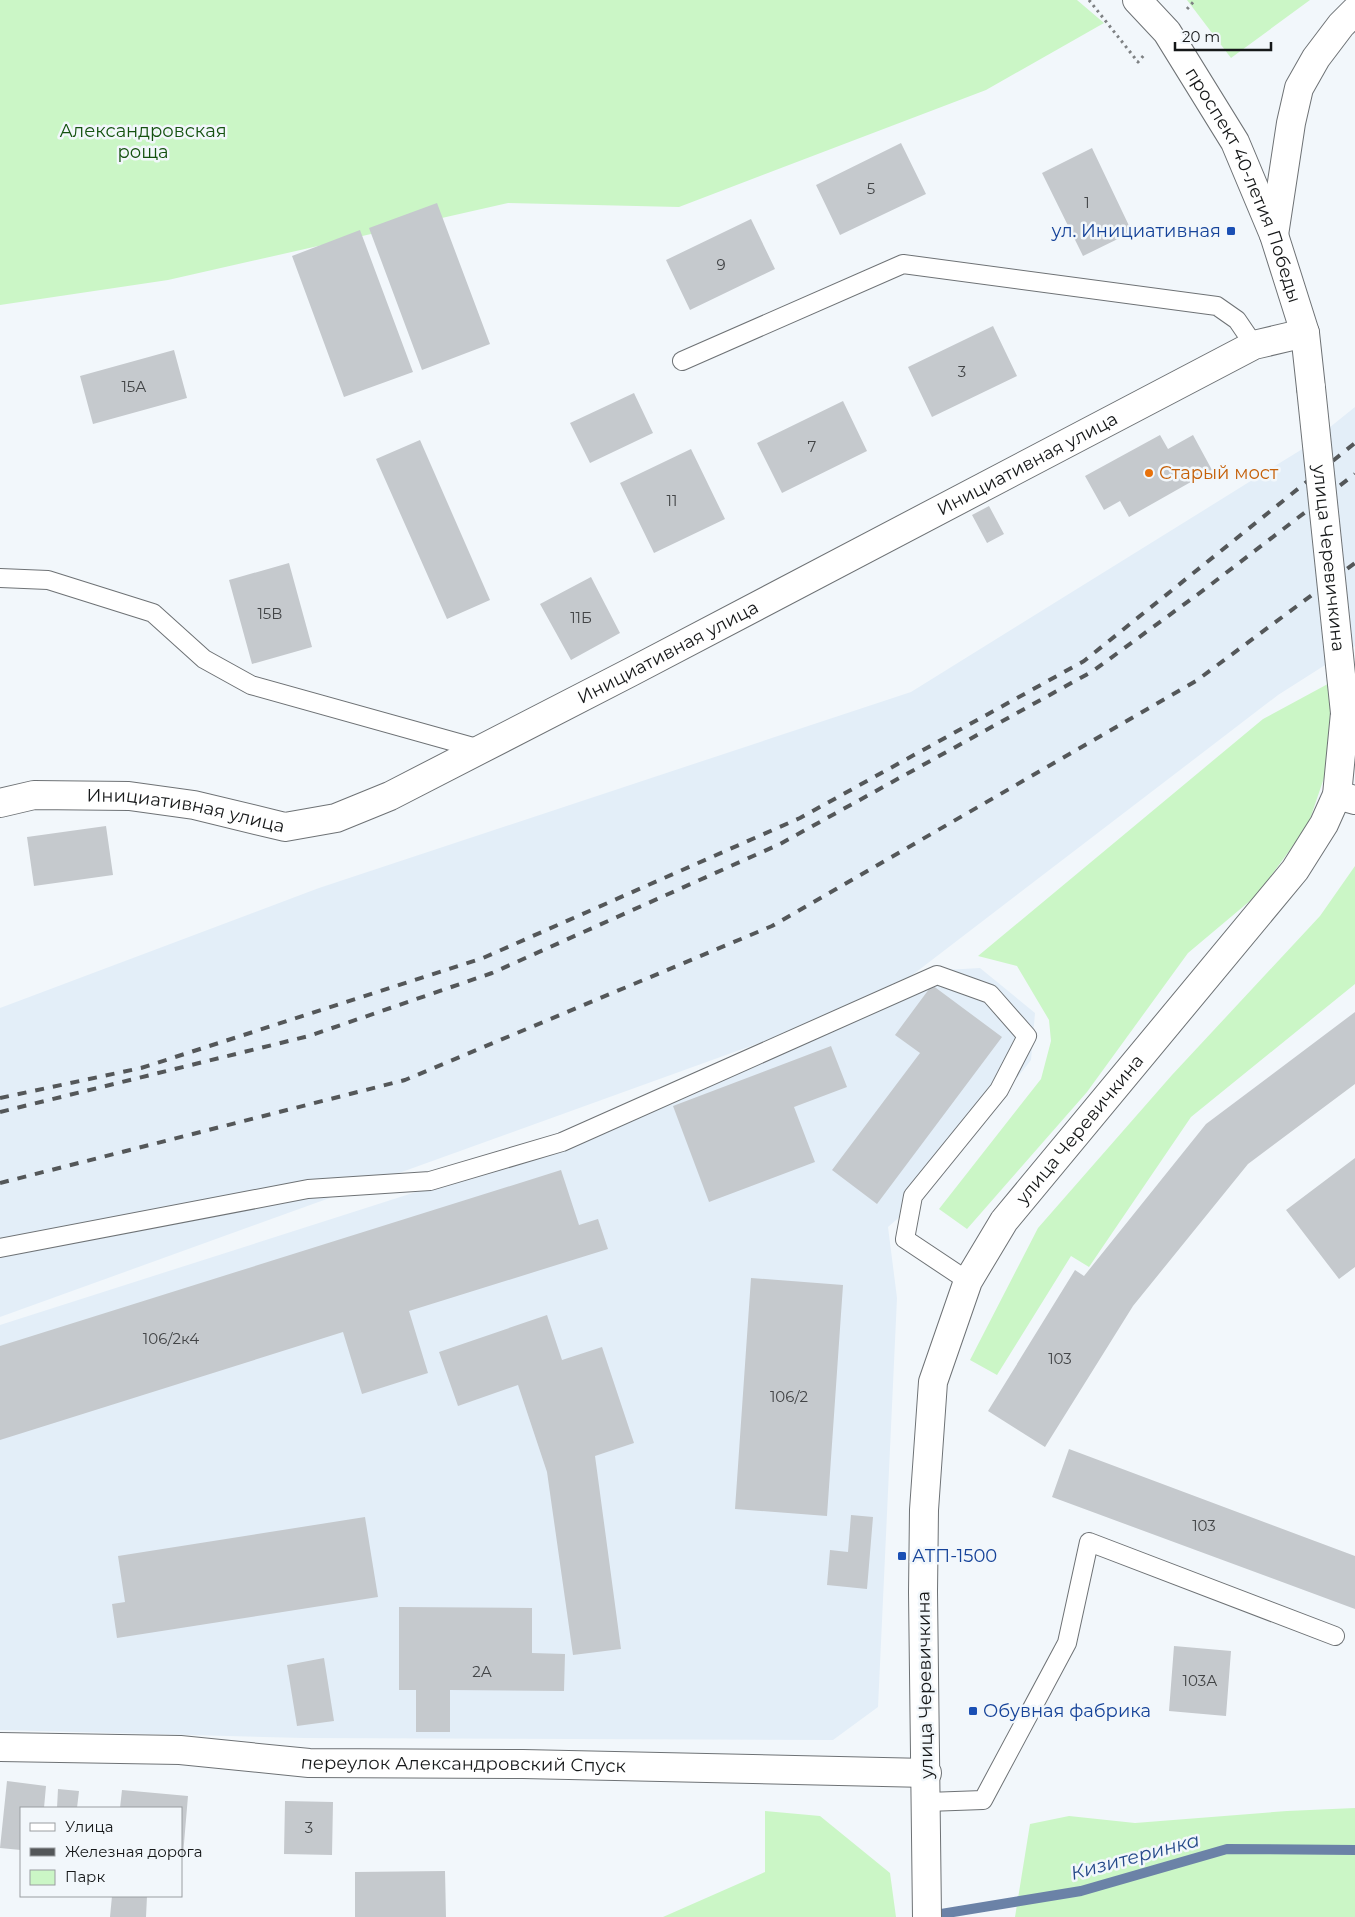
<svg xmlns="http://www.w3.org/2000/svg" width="1355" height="1917" viewBox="0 0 1355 1917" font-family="Montserrat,sans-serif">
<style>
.built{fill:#e3eef8}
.green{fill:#cbf6c6}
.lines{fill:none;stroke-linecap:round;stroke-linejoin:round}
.stream{stroke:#6b82a7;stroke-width:10}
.building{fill:#c5c9cd}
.lane-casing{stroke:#6e7275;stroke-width:20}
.street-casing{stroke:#6e7275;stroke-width:30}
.secondary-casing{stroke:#6e7275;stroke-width:30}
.path{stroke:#7e8183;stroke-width:3;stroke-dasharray:2.5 4;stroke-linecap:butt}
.lane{stroke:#fff;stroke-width:18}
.street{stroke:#fff;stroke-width:28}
.secondary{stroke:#fff;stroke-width:28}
.rail{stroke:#545759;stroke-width:4;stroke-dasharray:9 9;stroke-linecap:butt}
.secondary-bridge-casing{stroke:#6e7275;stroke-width:30;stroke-linecap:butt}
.secondary-bridge{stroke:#fff;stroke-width:28}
.transit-dot{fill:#1a4fb4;stroke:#f2f7fb;stroke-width:2}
.food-dot{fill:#e8710a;stroke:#f2f7fb;stroke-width:2}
.labels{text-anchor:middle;stroke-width:5;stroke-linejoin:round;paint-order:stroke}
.number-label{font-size:15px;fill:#424446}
.park-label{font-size:18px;fill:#155210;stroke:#f2f7fb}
.street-label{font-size:18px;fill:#161819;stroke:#f2f7fb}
.transit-label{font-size:18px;fill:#164399;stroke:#f2f7fb;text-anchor:start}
.food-label{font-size:18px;fill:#c56008;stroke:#f2f7fb;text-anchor:start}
.water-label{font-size:19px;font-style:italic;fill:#254a89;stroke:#f2f7fb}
</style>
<rect width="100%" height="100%" fill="#f2f7fb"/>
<path class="built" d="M1355,407V646L1278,695L881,999L0,1317V1008L319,888L911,692L1304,448Z
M980,968L1035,1013L1031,1060L924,1196L888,1227L897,1298L878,1707L833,1740L304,1738L0,1730V1325L491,1168L928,971Z"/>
<path class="green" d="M0,0H1077L1104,23L986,90L679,207L508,203L168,280L0,305Z
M1187,0H1310L1231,58Z
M1337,679L1327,769L1308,825L1257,895L1188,953L1087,1092L967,1229L939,1209L1041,1079L1051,1041L1049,1020L1017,966L978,956L1263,719Z
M1355,866V984L1191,1117L1089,1267L1071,1256L997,1375L970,1360L1038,1228L1172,1075L1320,916Z
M1355,1808V1917H1015L1030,1824L1069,1816L1135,1823L1287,1811Z
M765,1811L820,1816L890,1873L896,1917H663L765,1872Z"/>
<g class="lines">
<path class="stream" d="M929,1916L1081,1891L1227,1849L1355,1850"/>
</g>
<path class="building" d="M901,143L926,194L840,235L816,185Z
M1092,148L1132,232L1083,256L1042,173Z
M437,203L490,344L422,370L369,228Z
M751,219L775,269L690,310L666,260Z
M360,230L413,372L344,397L292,256Z
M993,326L1017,376L932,417L908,367Z
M174,350L187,398L93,424L80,376Z
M634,393L653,433L590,463L570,423Z
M843,401L867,451L782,493L757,443Z
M1160,435L1168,449L1193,435L1212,470L1129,517L1120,501L1104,510L1085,476Z
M420,440L490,600L447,619L376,459Z
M691,449L725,519L654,553L620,483Z
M989,506L1004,534L987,543L972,515Z
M289,563L312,647L252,664L229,580Z
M591,577L620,633L571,660L540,604Z
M106,826L113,875L34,886L27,837Z
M932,985L1002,1037L877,1204L832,1170L920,1053L895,1035Z
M1355,1012V1084L1248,1164L1133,1306L1045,1447L988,1411L1075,1270L1084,1276L1206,1124Z
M831,1046L847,1087L794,1107L815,1162L709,1202L673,1106Z
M1355,1158V1267L1339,1279L1286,1210Z
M561,1170L579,1225L598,1219L608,1249L409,1311L428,1373L362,1394L343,1332L0,1440V1346Z
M751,1278L843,1285L827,1516L735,1509Z
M547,1315L562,1360L602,1347L634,1443L595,1456L621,1649L573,1655L547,1472L518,1385L458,1406L439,1352Z
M1069,1449L1355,1556V1609L1052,1497Z
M851,1515L873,1517L867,1589L827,1585L830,1550L848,1552Z
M365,1517L378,1597L117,1638L112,1604L125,1602L118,1556Z
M399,1607L532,1608V1653L565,1654L564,1691L450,1690V1732H416V1690H399Z
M1174,1646L1231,1651L1226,1716L1169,1711Z
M324,1658L334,1721L297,1726L287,1665Z
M7,1781L46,1786L44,1808H21V1850L0,1848Z
M58,1789L79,1791L77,1808H57Z
M122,1790L188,1796L183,1855H181V1808H120Z
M285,1801L333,1802L332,1855L284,1854Z
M445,1871L446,1917H355V1872Z
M112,1896H147L146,1917H110Z"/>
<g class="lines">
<g class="lane-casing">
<path id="lane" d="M682,361L903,264L1217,306L1237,320L1254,345
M0,578L48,580L153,613L204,659L251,685L480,749
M0,1248L308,1189L430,1181L562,1142L937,975L990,994L1027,1036L999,1090L913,1196L905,1239L968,1281
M927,1802L983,1800L1067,1643L1089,1542L1335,1636"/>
</g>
<g class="street-casing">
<g id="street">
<path d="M1337,795L1355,800"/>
<path id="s1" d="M0,803L34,795L129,796L194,805L285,827L336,818L390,796L631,672L1254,345L1305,333"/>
<path id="s2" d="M0,1747L180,1750L309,1763L523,1764L927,1773"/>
</g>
</g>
<g class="secondary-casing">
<g id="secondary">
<path id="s3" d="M1137,0L1167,32L1235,142L1274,235L1305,333L1311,388"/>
<path d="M1274,235L1291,123L1299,88L1316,58L1341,25L1355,11"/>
<path id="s4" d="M927,1917L923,1592L924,1510L933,1382L968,1281L1004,1221L1295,870L1324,824L1337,795L1345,713"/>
</g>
</g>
<path class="path" d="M1089,0L1138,62L1145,54
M1187,9L1195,0"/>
<use href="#lane" class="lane"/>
<use href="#street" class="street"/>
<use href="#secondary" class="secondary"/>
<path class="rail" d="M0,1098L141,1068L483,958L800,818L1084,661L1355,443
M0,1112L309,1036L492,973L780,844L1093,671L1205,589L1355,474
M0,1183L405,1080L772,926L1196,681L1355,563"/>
<g class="secondary-bridge-casing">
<g id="secondary-bridge">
<path id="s5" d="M1311,388L1345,713"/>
</g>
</g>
<use href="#secondary-bridge" class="secondary-bridge"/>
</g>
<g class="transit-dot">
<rect x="1226" y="226" width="10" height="10" rx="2.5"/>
<rect x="897" y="1551" width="10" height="10" rx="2.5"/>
<rect x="968" y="1706" width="10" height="10" rx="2.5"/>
</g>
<circle class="food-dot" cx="1149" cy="473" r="5"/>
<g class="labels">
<g class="number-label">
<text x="871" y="194">5</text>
<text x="1087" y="208">1</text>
<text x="721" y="270">9</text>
<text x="962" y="377">3</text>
<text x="134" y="392">15А</text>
<text x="812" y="452">7</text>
<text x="672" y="506">11</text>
<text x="270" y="619">15В</text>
<text x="581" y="623">11Б</text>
<text x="171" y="1344">106/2к4</text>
<text x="1060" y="1364">103</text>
<text x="789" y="1402">106/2</text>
<text x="1204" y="1531">103</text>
<text x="482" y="1677">2А</text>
<text x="1200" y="1686">103А</text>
<text x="309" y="1833">3</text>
</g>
<g class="park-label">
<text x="143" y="137">Александровская<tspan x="143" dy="21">роща</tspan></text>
</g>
<g class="street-label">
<text dy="6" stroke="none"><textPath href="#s3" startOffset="216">проспект 40-летия Победы</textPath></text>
<text dy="6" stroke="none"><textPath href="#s1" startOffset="1118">Инициативная улица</textPath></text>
<text dy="6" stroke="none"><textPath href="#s5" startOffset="171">улица Черевичкина</textPath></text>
<text dy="6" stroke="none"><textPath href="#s1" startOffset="712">Инициативная улица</textPath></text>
<text dy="6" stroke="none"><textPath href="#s1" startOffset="188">Инициативная улица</textPath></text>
<text dy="6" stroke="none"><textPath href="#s4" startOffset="831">улица Черевичкина</textPath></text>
<text transform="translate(925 1685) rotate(-91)" y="6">улица Черевичкина</text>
<text dy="6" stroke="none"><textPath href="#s2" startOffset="464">переулок Александровский Спуск</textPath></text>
</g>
<g class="transit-label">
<text x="1221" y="237" text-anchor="end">ул. Инициативная</text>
<text x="912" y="1562">АТП-1500</text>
<text x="983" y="1717">Обувная фабрика</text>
</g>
<g class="food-label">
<text x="1159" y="479">Старый мост</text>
</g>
<g class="water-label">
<text transform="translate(1135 1856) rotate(-15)" y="7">Кизитеринка</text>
</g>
</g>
<rect x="20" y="1807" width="162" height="90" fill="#f2f7fb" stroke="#9a9ea1"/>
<rect x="30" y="1823" width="25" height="8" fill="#ffffff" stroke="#9a9ea1"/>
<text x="65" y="1832" font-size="15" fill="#161819">Улица</text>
<rect x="30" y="1848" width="25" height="8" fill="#545759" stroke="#9a9ea1"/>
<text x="65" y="1857" font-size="15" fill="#161819">Железная дорога</text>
<rect x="30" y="1870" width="25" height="15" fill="#cbf6c6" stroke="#9a9ea1"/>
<text x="65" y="1882" font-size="15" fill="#161819">Парк</text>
<path d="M1175 42v8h96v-8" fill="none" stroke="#161819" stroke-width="2.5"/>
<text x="1182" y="42" font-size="15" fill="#161819" stroke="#f2f7fb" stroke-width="4" paint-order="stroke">20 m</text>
</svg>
